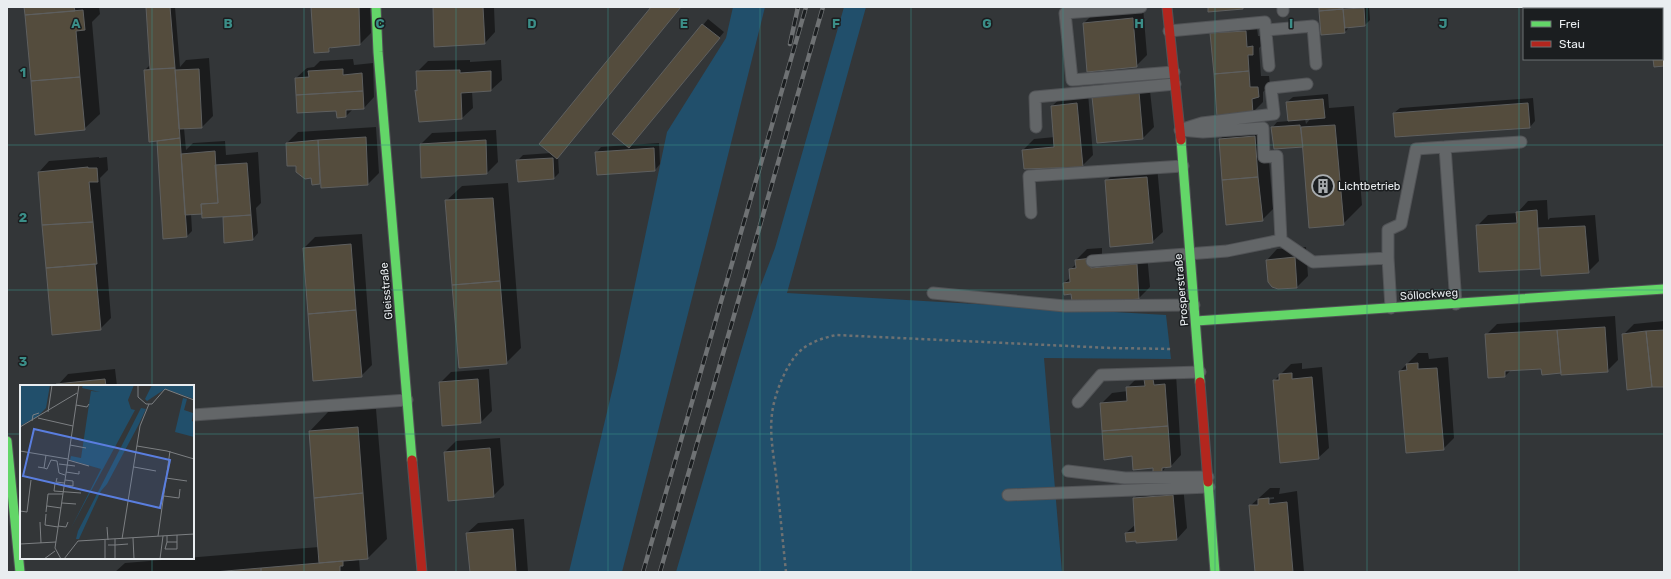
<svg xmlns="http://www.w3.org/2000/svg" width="1671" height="579" viewBox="0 0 1671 579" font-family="Rubik,sans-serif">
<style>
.green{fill:#214f6b}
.shadow{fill:#0007;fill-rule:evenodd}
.building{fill:#544c3d;stroke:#5e5f5f}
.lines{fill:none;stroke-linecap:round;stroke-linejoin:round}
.lane-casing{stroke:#515356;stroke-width:13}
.fast-casing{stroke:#515356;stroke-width:11}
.jam-casing{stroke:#515356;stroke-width:11}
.path{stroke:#6e7172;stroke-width:2.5;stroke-dasharray:3 3;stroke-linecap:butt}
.lane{stroke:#636668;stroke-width:11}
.fast{stroke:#63d668;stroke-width:9}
.jam{stroke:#b3261e;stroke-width:9}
.rail-casing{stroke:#6f7274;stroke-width:4.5}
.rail{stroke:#1b1e20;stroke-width:3;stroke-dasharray:9;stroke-linecap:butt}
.grid{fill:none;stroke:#3b8e88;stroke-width:1;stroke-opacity:0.55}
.labels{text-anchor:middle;stroke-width:3;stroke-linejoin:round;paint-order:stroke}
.poi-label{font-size:11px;fill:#e9edf0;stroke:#1b1e20;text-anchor:start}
.street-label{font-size:11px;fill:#e9edf0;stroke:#1b1e20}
.inset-road{fill:none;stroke:#7c7f82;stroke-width:1}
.view{fill:#5a7edf;fill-opacity:0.15;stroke:#5a7edf;stroke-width:2}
.inset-edge{fill:none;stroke:#e9edf0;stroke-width:2}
.grid-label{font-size:13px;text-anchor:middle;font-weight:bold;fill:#3b8e88;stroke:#1b1e20;stroke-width:3;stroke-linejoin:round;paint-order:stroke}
</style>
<rect width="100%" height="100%" fill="#333638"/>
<path class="green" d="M733,7H765L704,251L622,572H569L617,370L667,132L726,38Z
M844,7H866L787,293L1166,315L1171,359L1044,358L1062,572H676L759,290L775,248Z"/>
<path class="shadow" d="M25,7H99L100,14L92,22L100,114L84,129Z
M147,7H175L180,67L186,60L209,58L213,116L202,127L184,128L186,150L193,143L225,141L226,155L258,152L261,203L256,208L258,233L253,239L224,217L226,215L203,213H191L192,231L187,236L164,238L158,140L145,70L151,64Z
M312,7H370L371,33L360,44L333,46L328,51Z
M434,7H494L495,32L485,43Z
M652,7H681L558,156L559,173L554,178L517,161L523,155L551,153Z
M1143,7L1147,55L1136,66L1084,23L1095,12Z
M1320,7H1369L1370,20L1365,25L1350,26L1345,32Z
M708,19L724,32L630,145L659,143L660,164L655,170L598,174L596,153L601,147L628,145L614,133Z
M1256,20L1258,36H1263L1264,43L1259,48L1261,76H1269L1270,85L1263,92V102L1252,113L1211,33L1222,23Z
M1664,33V65L1654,59H1662V34Z
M353,59L354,65L373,63L374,97L364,108L353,109L346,116L296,78L307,68L314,67L320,61Z
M470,60V62L501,60L502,80L491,90L472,91L473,108L462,118L416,91L418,89L417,72L428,61Z
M1149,82L1154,127L1143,138L1093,97Z
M1088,93L1093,155L1082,166L1023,150L1034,139L1055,137L1052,106L1063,96Z
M1328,94L1329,108L1354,106L1362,205L1343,224L1303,146L1272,128L1277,122L1289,121L1287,102L1293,97ZM1311,118L1306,124L1305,119Z
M1533,98L1535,121L1530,127L1394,113L1400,108Z
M1266,125L1273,209L1262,220L1220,139L1231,128Z
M376,127L379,173L368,184H313L312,177L297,165L287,143L298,132Z
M496,130L498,162L487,173L421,144L432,133Z
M99,157V158L107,157L108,170L100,178L111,318L100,329L53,334L39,172L49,161Z
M1157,166L1163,232L1152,242L1106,181L1117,170Z
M508,183L521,348L506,363L446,201L462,186Z
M1547,200L1548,220L1550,218L1595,215L1599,261L1588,272L1541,268L1480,271L1477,226L1488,215L1517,213L1528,201Z
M362,234L372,365L361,376L304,248L315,237Z
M1306,247L1308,276L1297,287L1278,288L1269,282L1267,260L1277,249Z
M1102,248V257L1147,254L1150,287L1139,298L1072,293L1064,283L1071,277L1070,270L1076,264V260L1087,249Z
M1615,316L1618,360L1607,371L1562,372L1542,368L1511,370L1505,376L1486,335L1497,324Z
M1664,321V386L1623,335L1634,324Z
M1418,353H1428L1429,359L1448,357L1454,438L1443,449L1400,371Z
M1302,363V369L1322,367L1329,448L1318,458L1274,381L1291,364Z
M115,369L117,386H57L68,374Z
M489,369L492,411L481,422L440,383L451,372Z
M1176,374L1181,455L1171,466H1167L1162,472L1132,455L1101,404L1112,393L1128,391L1127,388L1138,377Z
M376,409L387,539L368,558L359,559L360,572H115L125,563L319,547L310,431L328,412Z
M500,438L504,485L493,496L445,452L456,441Z
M1183,485L1187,528L1177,539L1126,533L1136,524L1134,498L1145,487Z
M1270,488H1280L1279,494L1297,491L1304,572H1256L1250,506ZM1274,497V499L1262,500L1264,498Z
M524,519L528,572H471L467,533L478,523Z"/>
<path class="building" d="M24,7H74L75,11L25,15Z
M146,7H170L175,68L150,69Z
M311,7H359L360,45L329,48V52L314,53Z
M433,7H483L485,44L434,47Z
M651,7H681L557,159L539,144Z
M1208,7H1243V9L1208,12Z
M1319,7H1343V9L1319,11Z
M1364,8L1365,26L1345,28L1343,9Z
M1343,9L1345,33L1321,35L1319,11Z
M83,10L85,30L76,31L80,77L31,81L25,15Z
M1133,18L1137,67L1087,72L1083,23Z
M702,24L720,38L629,148L612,134Z
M1246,31L1247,47L1253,46V55H1248L1249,71L1214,74L1210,33Z
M1662,42H1664V55H1662Z
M1662,55H1664V66L1654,67L1653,59H1662Z
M175,68L180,138L149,142L144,70Z
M199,69L202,128L179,129L175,70Z
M343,69V75L362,73L363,91L296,95L295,78L309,77L308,71Z
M460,70V73L491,71V91L461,93L462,119L419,122L415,90L417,91L416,71Z
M1249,71L1250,87H1258L1259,97L1252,99L1253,114L1217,117L1214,74Z
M80,77L85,130L35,135L31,81Z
M363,91L364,109L346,110V117L337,118L336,111L297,113L296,95Z
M1139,92L1143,139L1097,143L1092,97Z
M1323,99L1325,118L1288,121L1286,102Z
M1077,103L1083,167L1024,169L1022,150L1054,147L1051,106Z
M1528,103L1530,128L1395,137L1393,113Z
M1300,125L1303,147L1274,149L1271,127Z
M1335,125L1344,225L1309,228L1301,127Z
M1255,136L1258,177L1222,180L1219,139Z
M366,137L368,185L321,188L318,140Z
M180,138L187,237L163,239L157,141Z
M318,140L320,184L312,185L311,178L305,179L296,172V166H287L286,143Z
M486,140L487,174L421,178L420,144Z
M654,148L655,171L597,175L595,152Z
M215,151L218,203L201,204L202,214L185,215L181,154Z
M553,158L554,179L518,182L516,160Z
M247,163L251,215L202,218L201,204L218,203L215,165Z
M88,167V168H97L98,182H89L93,222L42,225L38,172Z
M1147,177L1153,243L1110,247L1105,180Z
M1258,177L1263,221L1226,225L1222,180Z
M493,198L500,281L452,285L445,200Z
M1537,210L1540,269L1479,272L1476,225L1517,223L1516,212Z
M251,215L253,240L224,243L223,217Z
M93,222L97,264L46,268L42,225Z
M1585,226L1589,273L1541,276L1538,228Z
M351,244L356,310L308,314L303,248Z
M1295,257L1297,288L1278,289L1272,287L1268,282L1266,260Z
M1092,258L1091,268L1137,264L1139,299L1087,303L1072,301L1071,294L1064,295L1063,283L1070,282L1069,269L1076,268L1075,260Z
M95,264L101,330L52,335L46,268Z
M500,281L507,364L459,368L452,285Z
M356,310L362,377L313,381L308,314Z
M1605,327L1608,372L1561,375L1557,330Z
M1557,330L1561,373L1542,375L1541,369L1505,371V377L1488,378L1485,334Z
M1664,330V387H1652L1646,331Z
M1646,331L1652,387L1627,390L1622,334Z
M1418,363V369L1437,368L1444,450L1406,453L1399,371L1407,370L1406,364Z
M1292,373V379L1312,377L1319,459L1280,463L1273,380H1279V374Z
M105,379L106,386H56V384Z
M478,379L481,423L442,426L439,382Z
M1144,379H1153L1154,385L1165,384L1168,426L1102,431L1100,403L1127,401L1126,387L1145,386Z
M1168,426L1171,467L1162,468V473L1153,474V468L1133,470L1132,456L1104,460L1102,431Z
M358,427L363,493L314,498L309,431Z
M490,448L494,497L448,501L444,452Z
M363,493L368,559L319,563L314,498Z
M1173,495L1177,540L1136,543V541L1126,542L1125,533L1135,532L1133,498Z
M1269,498V504L1287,502L1293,572H1255L1249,505H1258V499Z
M513,529L516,572H470L466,533Z
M343,561V566H340V572H261V568Z
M261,568V572H214Z"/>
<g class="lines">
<g class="lane-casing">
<path id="lane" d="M1141,7L1065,13L1072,80L1174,72
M1283,7V11
M1266,30L1313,26L1316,64
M1169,31L1265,22L1269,66
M1036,127L1035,97L1175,84
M1186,128L1202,123L1274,114L1271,88L1307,84
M1180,130L1203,132L1263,128L1264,157L1277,156L1281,240L1313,262L1388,258V230L1401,224L1416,149L1445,147
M1031,213L1029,176L1183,166
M1388,258L1391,308
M1092,261L1227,251L1281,240
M933,293L1065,306L1194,305
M1456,304L1445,147L1521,142
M1078,402L1101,375L1200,372
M193,415L407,400
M1068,471L1125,478L1208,477
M1008,495L1209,487"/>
</g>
<g class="fast-casing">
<path id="fast" d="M376,7L378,52L412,460
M1181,140L1200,382
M1196,321L1664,289
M7,441L20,572
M1208,482L1215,572"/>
</g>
<g class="jam-casing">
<path id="jam" d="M1167,7L1181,140
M1200,382L1208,482
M412,460L422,572"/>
</g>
<path class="path" d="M786,572C783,543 780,513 777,484C775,462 769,437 772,414C774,395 786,364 800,351C810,342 823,338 836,335L1111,348L1173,349"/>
<use href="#lane" class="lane"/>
<use href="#fast" class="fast"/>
<use href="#jam" class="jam"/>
<g class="rail-casing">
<path id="rail" d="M790,44L798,7
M643,572L806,7
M660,572L823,7"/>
</g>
<use href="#rail" class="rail"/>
</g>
<path class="grid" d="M152,7V386M304,7V572M456,7V572M608,7V572M760,7V572M911,7V572M1063,7V572M1215,7V572M1367,7V572M1519,7V572M7,145H1664M7,290H1664M7,434H21M193,434H1664M152,558V572"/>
<defs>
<g id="building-ring" transform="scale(1.15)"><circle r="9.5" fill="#1b1e20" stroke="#a9adb0" stroke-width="1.5"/><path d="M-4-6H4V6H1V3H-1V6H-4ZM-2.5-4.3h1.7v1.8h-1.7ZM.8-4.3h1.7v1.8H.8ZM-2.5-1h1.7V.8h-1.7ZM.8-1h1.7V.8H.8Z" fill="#a9adb0"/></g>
</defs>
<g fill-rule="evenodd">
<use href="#building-ring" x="1323" y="186"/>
</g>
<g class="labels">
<g class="poi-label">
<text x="1338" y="190">Lichtbetrieb</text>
</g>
<g class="street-label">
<text transform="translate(1181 290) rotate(-95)" y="4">Prosperstraße</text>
<text transform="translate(386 291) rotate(-95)" y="4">Gleisstraße</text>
<text transform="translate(1429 294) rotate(-4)" y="4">Söllockweg</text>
</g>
</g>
<g transform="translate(20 385)">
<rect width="174" height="174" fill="#333638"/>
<path d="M0,0H30L26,23L17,32L0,41ZM63,0H114L108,15L111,24L115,25L51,143L81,84L50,75L51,71L61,73L71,6L80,7L62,3ZM132,0H174V14L145,4L127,16L125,14ZM163,13L167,14L164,25L173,28L172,36L174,37V52L155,47ZM121,23L126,24L119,39L87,99L81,106L59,154H56L58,146Z" fill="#214f6b"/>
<path class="inset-road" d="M118,0V12L126,19H132L145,4L174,15M56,20L67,22L69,19M28,27L32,0M18,33L53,41M12,36L13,30L19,28M0,42L57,8M50,60L66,63M117,61L147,66L174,74M0,66L48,74M48,75L69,81M39,79L55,81M18,82L24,83L26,70M114,82L136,86M24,83L27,84L31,75L37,76L39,88L45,90M46,87L59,89V86M37,93L36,97L44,98M146,93L167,96M35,98L34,106L61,108M44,100L53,101V96L45,95M144,111L159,113L160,104M42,118L56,119M27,121L41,123M0,126L7,127L11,95M26,127L28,109H43M26,129L25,140L38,142M20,137L21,158M38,141L46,142L48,137M87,142L88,155M138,151L150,66M147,151V157H157V150M113,153L114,174M95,154V160L108,159M102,154L120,41L129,19M85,155V174M147,157L145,164H157V157M0,159L36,157M88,160H95V174M24,174L35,166M41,174L35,163L59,0M44,174L58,156L174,149M140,174L143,151"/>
<path class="view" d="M14,44L150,75L140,123L3,91Z"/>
<rect width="174" height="174" class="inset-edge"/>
</g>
<g class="grid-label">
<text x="76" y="28">A</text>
<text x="228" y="28">B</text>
<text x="380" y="28">C</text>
<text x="532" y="28">D</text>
<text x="684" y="28">E</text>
<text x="836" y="28">F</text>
<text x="987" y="28">G</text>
<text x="1139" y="28">H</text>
<text x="1291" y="28">I</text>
<text x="1443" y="28">J</text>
<text x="23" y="77">1</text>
<text x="23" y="222">2</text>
<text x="23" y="366">3</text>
</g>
<rect width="1671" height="579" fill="none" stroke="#e9edf0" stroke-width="16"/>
<rect x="1523" y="8" width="140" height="52" fill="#1b1e20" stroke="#6d7173"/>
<rect x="1531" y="21" width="20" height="6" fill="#63d668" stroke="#6d7173"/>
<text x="1559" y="28" font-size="12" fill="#e9edf0">Frei</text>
<rect x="1531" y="41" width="20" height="6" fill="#b3261e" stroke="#6d7173"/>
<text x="1559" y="48" font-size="12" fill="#e9edf0">Stau</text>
</svg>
